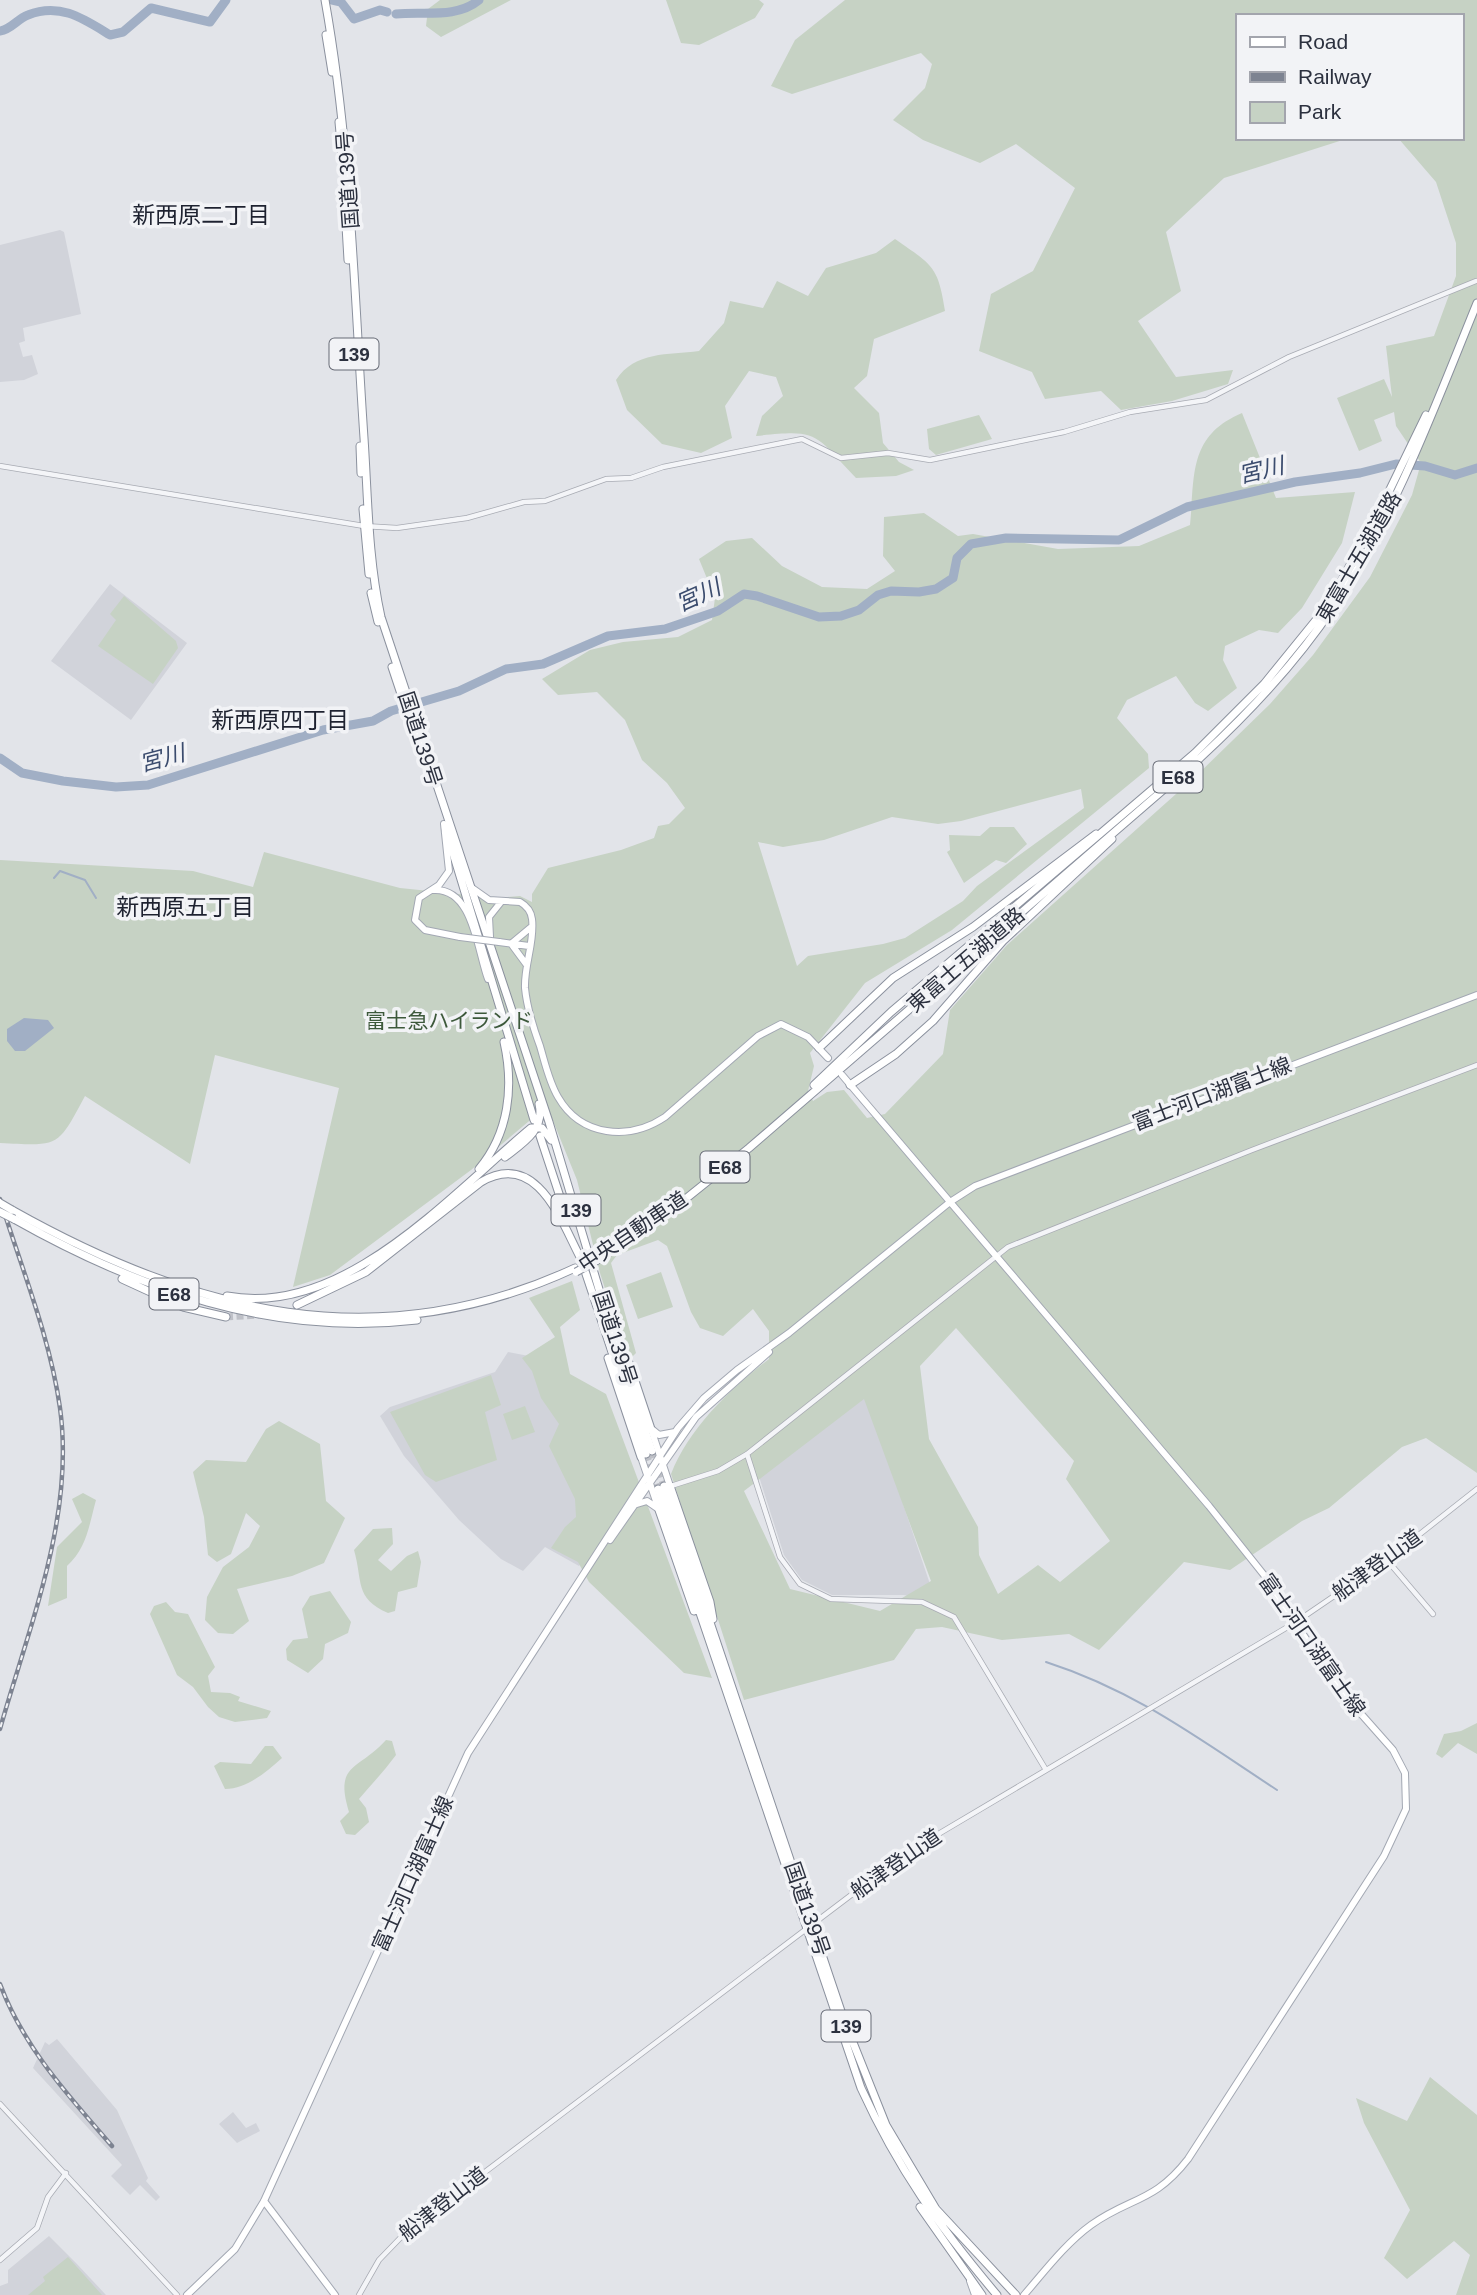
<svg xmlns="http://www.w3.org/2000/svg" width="1477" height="2295" viewBox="0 0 1477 2295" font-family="Arial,'Noto Sans JP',sans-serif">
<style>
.built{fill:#d1d3da}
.green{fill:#c6d2c4;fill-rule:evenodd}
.water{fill:#a1afc5}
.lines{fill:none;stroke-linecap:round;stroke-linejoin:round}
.stream{stroke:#a1afc5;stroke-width:2}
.river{stroke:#a1afc5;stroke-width:9}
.highway-tunnel{stroke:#bec0c7;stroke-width:7;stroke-dasharray:7 3.5;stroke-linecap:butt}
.minor-casing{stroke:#a8abb3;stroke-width:6}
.major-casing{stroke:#a3a8b3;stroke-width:8}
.highway-casing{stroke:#8b919e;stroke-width:9}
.minor{stroke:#f4f5f8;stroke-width:4.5}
.major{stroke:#fff;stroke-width:6}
.highway{stroke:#fff;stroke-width:7}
.rail-casing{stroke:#7d8391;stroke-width:4.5}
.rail{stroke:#f2f3f6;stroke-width:2;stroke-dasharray:5;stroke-linecap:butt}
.major-bridge-casing{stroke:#a3a8b3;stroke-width:8;stroke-linecap:butt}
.highway-bridge-casing{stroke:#8b919e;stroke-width:9;stroke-linecap:butt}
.major-bridge{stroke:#fff;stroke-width:6}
.highway-bridge{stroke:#fff;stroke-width:7}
.labels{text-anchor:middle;stroke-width:7;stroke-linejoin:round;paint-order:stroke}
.shield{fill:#f2f3f6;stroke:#676b76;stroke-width:2}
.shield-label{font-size:19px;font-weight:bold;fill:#2c313f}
.street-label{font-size:21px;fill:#2c313f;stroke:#f2f3f6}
.park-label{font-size:21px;fill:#3d593b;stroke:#f2f3f6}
.neighbourhood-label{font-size:23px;fill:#1e2230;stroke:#f2f3f6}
.water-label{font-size:23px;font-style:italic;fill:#3b4c6e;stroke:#f2f3f6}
</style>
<rect width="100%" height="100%" fill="#e2e4e9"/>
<path class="built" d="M60,230L64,232L81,314L23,328L25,341L19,343L23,357L32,355L38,374L24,380L0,382V245Z
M110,584L187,643L131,720L51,661Z
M508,1352L534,1357L604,1531L579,1566L545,1547L523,1571L501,1559L459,1520L404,1456L380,1416L390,1407L495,1372Z
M858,1370L936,1602L904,1595H832L802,1580L784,1555L754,1461Z
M57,2039L117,2110L148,2178L146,2181L160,2197L156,2201L140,2185L130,2195L111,2176L122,2165L33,2068L45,2042L49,2045Z
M233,2112L246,2128L256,2123L260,2131L237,2143L219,2124Z
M49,2236L76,2263L106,2295H0V2286L8,2283V2270Z"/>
<path class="green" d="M440,0H511L441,37L426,26L428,9Z
M666,0H759L764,4L755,18L699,45L681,43Z
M845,0H1477V1473L1426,1438L1402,1447L1329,1508L1302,1521L1230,1570L1184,1562L1099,1650L1069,1634L1002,1640L942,1627L916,1629L894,1660L744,1700L671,1474C689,1428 731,1388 769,1359V1331L753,1309L723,1336L700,1328L691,1312L667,1246L658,1240L617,1255L611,1263L636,1353L632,1357L624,1348L600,1273L577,1180L547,1106L471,1170L330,1275L293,1287L339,1088L215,1055L190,1164L85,1096C57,1148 60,1146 0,1143V860L193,871L253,887L264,852L400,888L497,898L520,896L532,902V894L548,868L621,850L654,838L658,826L669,824L685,808L667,783L642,760L625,720L597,692L558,695L542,679L590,650L623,642L678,637L712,620L715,598L699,559L726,541L752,538L782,566L822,587L867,589L895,571L883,556L884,517L924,513L958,536L973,534L1058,549L1139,546L1190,525C1195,475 1188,436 1242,413L1276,498L1355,492L1342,543L1302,608L1278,633L1259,630L1225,646L1223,660L1237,688L1208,711L1195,703L1176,676L1127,700L1117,718L1148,754L1149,768L952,930L865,983L810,1053L814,1066L808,1091L813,1101L827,1092L844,1090L867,1118L885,1114L943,1054L950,1010L1007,945L1195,777L1270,704L1313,655L1370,577L1412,495L1421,463L1396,426L1394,412L1374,420L1382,441L1359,451L1337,398L1384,379L1392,397L1386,346L1434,336L1456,276V243L1436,182L1398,138H1461V16H1237V138H1349L1224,178L1166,232L1181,291L1138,321L1176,377L1233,370L1228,384L1172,401L1121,410L1101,391L1045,399L1032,372L979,351L991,294L1033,271L1075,188L1016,144L980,163L923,140L893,120L925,88L932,64L921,53L792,94L771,86L795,40ZM1081,789L1084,808L977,886L963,901L905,938L883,944L808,956L797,966L758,842L783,847L824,840L892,817L938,824L961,821ZM956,1328L1074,1461L1066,1479L1110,1541L1060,1582L1038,1565L998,1594L979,1555L978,1527L929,1439L920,1366ZM864,1399L931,1581L880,1611L790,1589L744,1491Z
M895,239C932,265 938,265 945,311L874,339L867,376L854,388L879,413L883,443L899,462L914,470L896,476L856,478C813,433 820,429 756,436L762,416L783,396L776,377L749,371L725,406L732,438L701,453L662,444L627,410L616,380C635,351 668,355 699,351L724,323L730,301L763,308L777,281L808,296L826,268L876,253Z
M979,415L992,439L936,455L929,449L927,429Z
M124,596L176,641L178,648L153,684L98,646L116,620L110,614Z
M990,827H1014L1027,844L1006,863L996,860L964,883L947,852L950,850L949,835L980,836Z
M661,1272L673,1307L638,1319L626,1285Z
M572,1281L580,1310L560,1327L570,1374L606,1394L712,1678L684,1673L589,1582L578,1562L551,1548L565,1527L576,1517L575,1499L549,1446L559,1424L541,1398L532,1371L522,1358L555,1337L529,1298Z
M491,1375L501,1405L485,1412L497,1460L436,1482L425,1475L390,1412Z
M525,1406L535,1432L512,1440L503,1414Z
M279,1421L320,1444L326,1501L345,1518L324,1563L292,1576L237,1589L249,1621L233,1634L218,1633L205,1620L207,1597L223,1567L249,1547L260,1526L246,1513L231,1554L217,1562L208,1555L204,1517L193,1472L206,1460L246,1462L266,1429Z
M83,1493L96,1500C89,1525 87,1548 67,1566V1598L48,1606L57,1547L82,1522L72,1499Z
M392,1528L393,1544L378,1560L391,1571L407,1556L418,1551L421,1562L417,1587L398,1592L395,1611L388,1613C354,1598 363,1581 354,1550L373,1529Z
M330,1591L351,1622L348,1633L325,1644L323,1659L308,1673L287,1660L286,1649L293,1640L308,1638L302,1609L310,1596Z
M166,1602L175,1612L188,1614L215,1667L208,1676L211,1692L230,1693L240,1697L238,1701L271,1711L267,1718L235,1722L219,1717L208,1707L193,1687L177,1675L150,1614L154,1606Z
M1477,1723V1754L1458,1743L1442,1758L1436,1754L1444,1734L1461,1731Z
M386,1740L392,1741L396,1755C384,1771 372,1784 359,1799L366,1808L369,1822L355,1835L346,1834L340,1821L349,1812C334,1763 358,1771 386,1740Z
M265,1746H273L282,1758C266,1772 247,1789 225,1789L214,1766L220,1762L251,1764Z
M1430,2077L1477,2115V2295H1456L1470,2255L1454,2241L1407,2279L1384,2258L1410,2210L1364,2123L1356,2098L1407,2121Z
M68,2257L102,2295H28L45,2281L43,2277Z"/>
<path class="water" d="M24,1018L48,1020L54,1028L25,1051H15L7,1041V1029Z"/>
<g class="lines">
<path class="stream" d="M54,878L60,871L85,880L96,898
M1046,1662C1136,1691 1199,1739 1277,1790"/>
<path class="river" d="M332,0L341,2L354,19L380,10L387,12
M396,14C424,11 456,19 479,0
M0,31C12,29 17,19 28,15C60,2 84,19 110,35L123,32L151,8L210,22L226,0
M0,758L22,773L63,781L116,787L148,785L323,730L373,721L391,711L459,691L506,669L543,664L608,636L665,629L718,611L744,594L757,596L819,617L841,616L859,610L878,595L891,591L919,592L936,589L953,578L957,558L971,544L1006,538L1119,540L1187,507L1295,482L1360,473L1396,464L1425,466L1455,475L1477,468"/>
<path class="highway-tunnel" d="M226,1317L259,1315
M652,1451L664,1486
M646,1454L658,1489"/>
<g class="minor-casing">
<path id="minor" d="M0,466L364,526L397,528L467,518L524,502L545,501L606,479L631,478L663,467L802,439L841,458L888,453L930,460L1064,432L1130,412L1206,400L1289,357L1476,281
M747,1454L780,1557L800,1584L831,1599L922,1602L954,1617L1046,1770
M671,1486L718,1471L747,1454L1008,1247L1252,1150L1477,1065
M1387,1560L1433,1614
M0,2104L177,2295
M0,2260L37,2228L48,2197L66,2173
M359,2295L379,2260L407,2231L908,1852L1296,1622L1387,1560L1477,1489"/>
</g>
<g class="major-casing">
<path id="major" d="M444,824L449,871L439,885L419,898L415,920L425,930L460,937
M472,888L489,900L520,902C527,906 531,911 532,919C535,941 524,965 525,988C527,1009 533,1027 540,1046C545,1063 549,1082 558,1097C581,1137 629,1141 665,1117L758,1036L781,1024L808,1037L828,1058
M433,890C473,887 477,949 488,979
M490,937L489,917L501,902
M499,942L529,946
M512,943L530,928
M512,945L526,964
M842,1075L1209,1506L1264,1575L1339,1689L1393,1750L1405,1773L1406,1809L1384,1856L1188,2159C1154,2203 1130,2197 1091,2225C1066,2243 1044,2272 1024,2295
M651,1429L670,1486
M653,1430L659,1435L675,1432
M641,1457L659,1510
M637,1504L647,1501L657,1508
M610,1540L696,1417L769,1352
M264,2201L335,2295
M970,2281L975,2295
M187,2295L235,2249L264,2201L468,1753L678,1428L704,1398L737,1370L789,1333L950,1202L975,1186L1477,995"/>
</g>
<g class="highway-casing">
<path id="highway" d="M325,0C351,145 354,291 364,438C368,498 368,558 381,617L549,1122L610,1326L652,1451
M326,35L332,72
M339,122L342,155
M346,226L348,260
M360,446L361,473
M363,509L369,574
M371,593L378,622
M392,667L417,742
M446,830L534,1120
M819,1048L893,978L973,927L1096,834
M814,1085L891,1012L1195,753L1264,684L1316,620L1342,580L1379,512L1426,415
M850,1085L896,1054L933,1021L1003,941L1112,839
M540,1136L568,1221
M505,1157C523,1143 545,1130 539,1104
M479,1169C509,1133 514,1087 504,1042
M12,1210C195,1313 377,1360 575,1268
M14,1219C138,1289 272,1337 417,1320
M596,1261L673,1209L749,1148L1200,758C1250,712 1296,663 1334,606C1396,513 1435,406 1477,303
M582,1262L646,1454
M122,1279L183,1307L226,1317
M227,1296C343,1318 449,1196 531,1128H542L551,1140
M297,1305L366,1272L481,1182C537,1149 561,1221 580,1257
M618,1342L628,1360L651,1429
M608,1358L641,1457
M664,1486L844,2020L886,2125L936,2209L1016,2295
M670,1486L710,1602L713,1619
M658,1489L861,2088C899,2171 939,2226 997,2295
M659,1510L694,1611
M920,2207L982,2295"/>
</g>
<use href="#minor" class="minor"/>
<use href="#major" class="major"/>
<use href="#highway" class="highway"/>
<g class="rail-casing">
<path id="rail" d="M0,1199C21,1267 50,1337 60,1408C75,1517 29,1626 0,1729
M0,1984C24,2048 68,2095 112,2146"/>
</g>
<use href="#rail" class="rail"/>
<g class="major-bridge-casing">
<path id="major-bridge" d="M460,937L499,942"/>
</g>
<g class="highway-bridge-casing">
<path id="highway-bridge" d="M0,1203L12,1210
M0,1212L14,1219
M576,1272L596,1261"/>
</g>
<use href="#major-bridge" class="major-bridge"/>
<use href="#highway-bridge" class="highway-bridge"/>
</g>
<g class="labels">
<g class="shield">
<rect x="329.5" y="338.5" width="49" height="31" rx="5"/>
<rect x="1153.5" y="761.5" width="49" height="31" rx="5"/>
<rect x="700.5" y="1151.5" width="49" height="31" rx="5"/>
<rect x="551.5" y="1194.5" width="49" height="31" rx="5"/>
<rect x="149.5" y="1278.5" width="49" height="31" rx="5"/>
<rect x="821.5" y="2010.5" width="49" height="31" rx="5"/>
</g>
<g class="shield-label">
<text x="354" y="361">139</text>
<text x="1178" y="784">E68</text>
<text x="725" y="1174">E68</text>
<text x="576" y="1217">139</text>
<text x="174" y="1301">E68</text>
<text x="846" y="2033">139</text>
</g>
<g class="street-label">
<text transform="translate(348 180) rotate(-94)" y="7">国道139号</text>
<text transform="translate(1359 557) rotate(-60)" y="7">東富士五湖道路</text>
<text transform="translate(420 739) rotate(72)" y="7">国道139号</text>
<text transform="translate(966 960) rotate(-41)" y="7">東富士五湖道路</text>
<text transform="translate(1212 1094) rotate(-21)" y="7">富士河口湖富士線</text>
<text transform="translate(633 1232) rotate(-34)" y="7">中央自動車道</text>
<text transform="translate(615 1338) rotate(72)" y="7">国道139号</text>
<text transform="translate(1377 1565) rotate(-36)" y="7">船津登山道</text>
<text transform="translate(1312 1645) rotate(55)" y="7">富士河口湖富士線</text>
<text transform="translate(896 1864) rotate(-35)" y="7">船津登山道</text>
<text transform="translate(413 1874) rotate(-66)" y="7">富士河口湖富士線</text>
<text transform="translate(807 1909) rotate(71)" y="7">国道139号</text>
<text transform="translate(443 2204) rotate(-38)" y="7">船津登山道</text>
</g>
<g class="park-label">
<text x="449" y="1028">富士急ハイランド</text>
</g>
<g class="neighbourhood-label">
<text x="201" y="223">新西原二丁目</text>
<text x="280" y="728">新西原四丁目</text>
<text x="185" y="915">新西原五丁目</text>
</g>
<g class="water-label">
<text transform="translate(1261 470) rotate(-13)" y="8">宮川</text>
<text transform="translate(698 595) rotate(-24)" y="8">宮川</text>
<text transform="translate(162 758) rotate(-15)" y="8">宮川</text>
</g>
</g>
<rect x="1236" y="14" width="228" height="126" fill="#f2f3f6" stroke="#a3a5ad" stroke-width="2"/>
<rect x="1250" y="37" width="35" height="10" fill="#ffffff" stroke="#a3a5ad" stroke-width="2"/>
<text x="1298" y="49" font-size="21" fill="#2c313f">Road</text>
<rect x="1250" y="72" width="35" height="10" fill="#7d8391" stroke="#a3a5ad" stroke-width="2"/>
<text x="1298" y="84" font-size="21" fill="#2c313f">Railway</text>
<rect x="1250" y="102" width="35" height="21" fill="#c6d2c4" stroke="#a3a5ad" stroke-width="2"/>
<text x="1298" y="119" font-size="21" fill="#2c313f">Park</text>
</svg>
